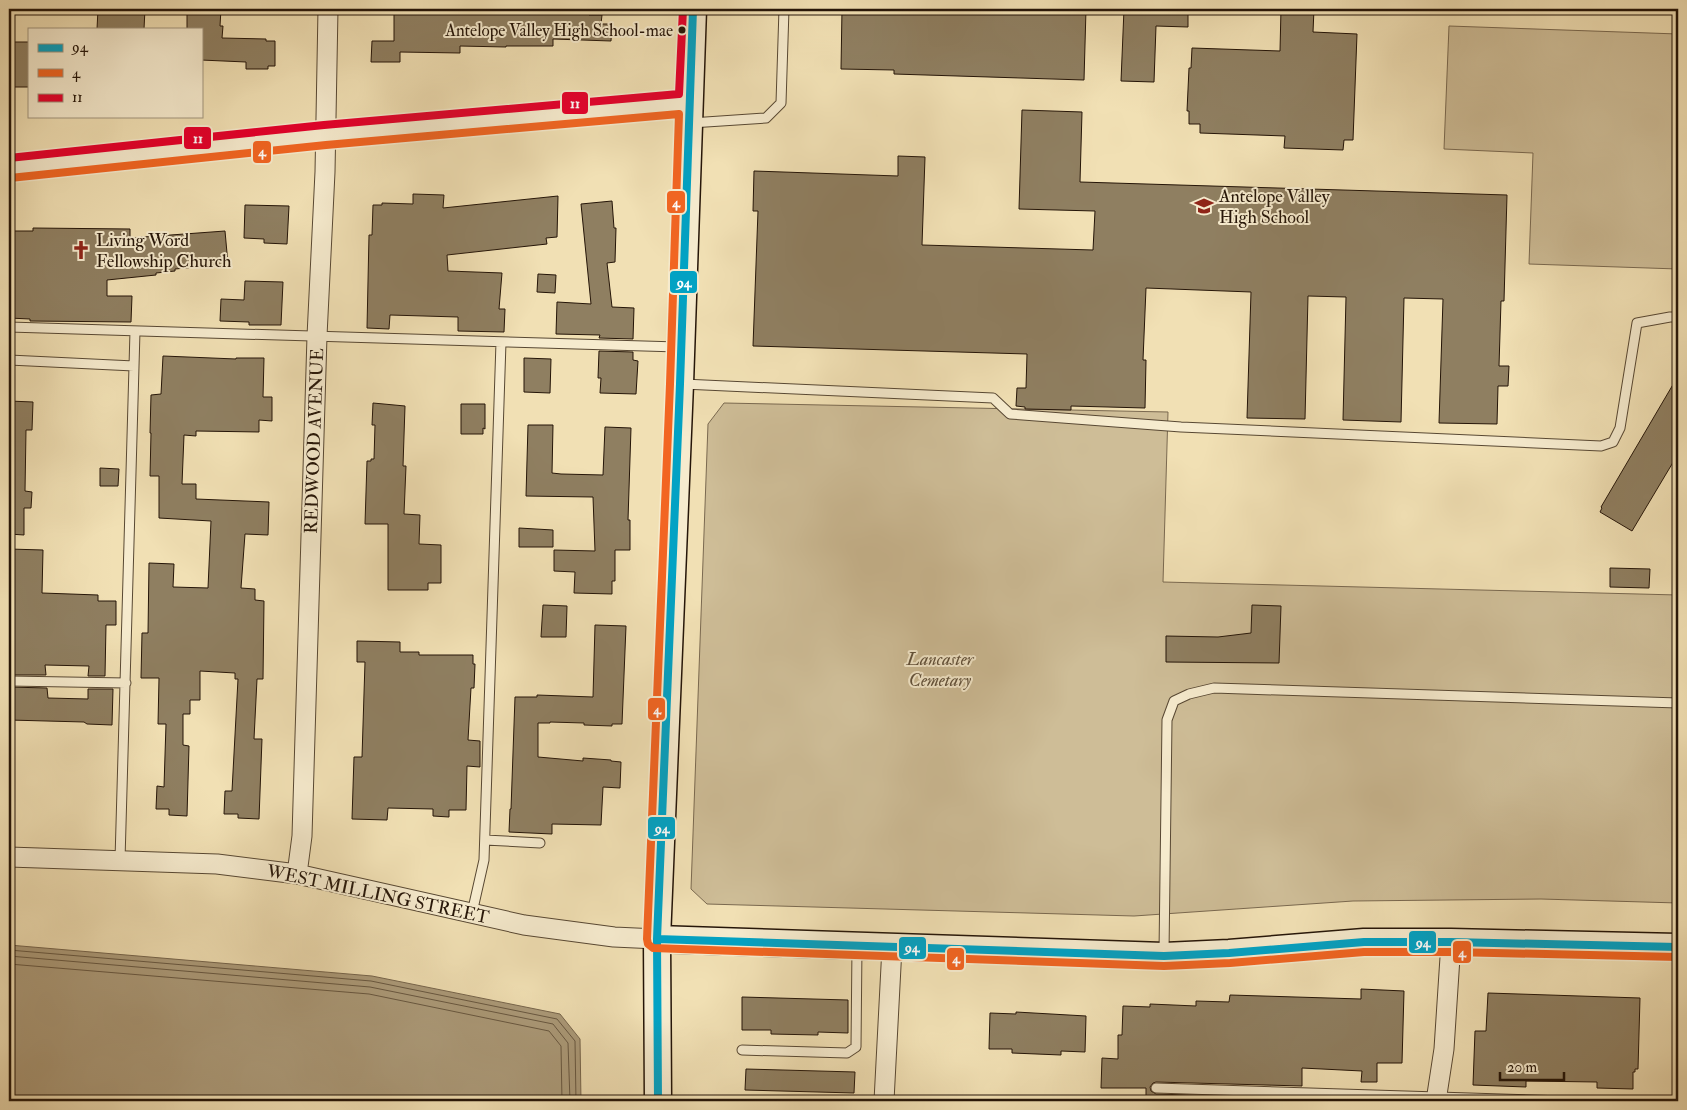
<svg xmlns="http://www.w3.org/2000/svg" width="1687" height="1110" viewBox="0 0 1687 1110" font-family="'IM FELL Double Pica',serif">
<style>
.green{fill:#cebd97;stroke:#7a6950}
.water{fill:#ac9b7a;stroke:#76654c}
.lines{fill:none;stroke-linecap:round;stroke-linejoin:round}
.shore{stroke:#685841;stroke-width:1}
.building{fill:#8f7f61;stroke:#251508}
.lane-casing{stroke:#584833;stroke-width:11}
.street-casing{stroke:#584833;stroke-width:21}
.secondary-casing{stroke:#251508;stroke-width:29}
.lane{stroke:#f6ebce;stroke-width:9}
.street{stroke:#f6ebce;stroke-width:19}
.secondary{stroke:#f6ebce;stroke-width:26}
.bus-1-casing{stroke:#f6ebce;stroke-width:11}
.bus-2-casing{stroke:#f6ebce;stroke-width:11}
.bus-3-casing{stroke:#f6ebce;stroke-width:11}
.bus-1{stroke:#02a2c4;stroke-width:8}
.bus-2{stroke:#f26522;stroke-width:8}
.bus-3{stroke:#e4002b;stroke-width:8}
.bus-dot{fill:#251508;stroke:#f6ebce;stroke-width:2}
.labels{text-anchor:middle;stroke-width:4;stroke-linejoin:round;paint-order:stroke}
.bus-label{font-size:17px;fill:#251508;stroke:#f6ebce;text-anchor:end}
.poi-label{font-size:18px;fill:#251508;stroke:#f6ebce;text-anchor:start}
.street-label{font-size:18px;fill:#251508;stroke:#f6ebce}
.park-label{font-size:18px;font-style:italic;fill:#60503a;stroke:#f6ebce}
.line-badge{stroke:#f6ebce;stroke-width:2}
.badge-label{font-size:14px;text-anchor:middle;font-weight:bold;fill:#fff}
</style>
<rect width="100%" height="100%" fill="#f1e0b4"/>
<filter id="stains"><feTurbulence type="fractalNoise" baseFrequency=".004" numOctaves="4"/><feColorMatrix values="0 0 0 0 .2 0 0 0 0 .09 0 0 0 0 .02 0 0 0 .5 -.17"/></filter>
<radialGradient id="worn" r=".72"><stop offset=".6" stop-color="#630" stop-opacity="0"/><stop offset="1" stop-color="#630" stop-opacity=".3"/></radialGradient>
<path class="green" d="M1449,26L1678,34V269L1529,264L1533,153L1444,149Z
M724,403L1168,412L1163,582L1678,595V903L1541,899L1353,901L1134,916L707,904L691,889L708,424Z"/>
<path class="water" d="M9,945L372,976L560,1014L580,1039L581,1101H9Z"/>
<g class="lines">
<path class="shore" d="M9,950L371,981L557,1019L575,1041L576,1101
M9,956L370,987L553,1024L568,1043L570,1101
M9,964L369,994L549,1031L561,1046L562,1101"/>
</g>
<path class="building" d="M98,9H145L144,29H97Z
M187,9H221L220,26H223L222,38L266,39V41H275V66H268V69H246V62L201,60V29H187Z
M394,9L464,11V9H495V13L531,14V12L573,13V9H589V15H602L601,24H612L611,41L553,39V46H506V47L460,46V53L400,52V62H371L372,41H394Z
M842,9H1086L1084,80L894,74V70L841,69Z
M1124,9H1188V27L1156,26L1154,82L1121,81Z
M1281,9H1314L1313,32L1357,34L1353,140H1344L1343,150L1284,148L1285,136L1200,133V124H1189V111H1187L1189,68H1191L1192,48L1280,51Z
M11,42H29V87H9V46H11Z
M1022,110L1082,112L1080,182L1507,195L1504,301H1501L1499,366H1509L1508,386H1498L1497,424L1439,423L1443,299L1404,298L1401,422L1343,420L1346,297L1308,296L1305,419L1247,418L1251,292L1146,288L1143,360H1146L1145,408L1071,406V410L1025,409V407L1016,406L1017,388H1026L1027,354L753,346L758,211H753L754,171L898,176V156L925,157L922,245L1093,250L1095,211L1019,209Z
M413,194L444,195L443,208L558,196L557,237L546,238L547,244L447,255L448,271L502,273L499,309H505L504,332L458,331V317L390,315L389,329L367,328L369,235H372L373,205H382V203L413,204Z
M612,201L614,228H616L615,262L607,263L612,307L634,308L633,339L599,338L600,335L556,334L557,302L591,304L581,204Z
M245,205L289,206L287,244L264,243V239L244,238Z
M33,228L130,229V238L225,231L228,264L175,269V271L156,273V275L107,280V296H132L131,322L30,321V319L9,318V231H33Z
M538,274L556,275L555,293L537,292Z
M245,281L283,282L281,325H249V322L220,321L221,299L244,300Z
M599,351L633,352V360L638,361L636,394L600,393L601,378H598Z
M163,356L236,359V358H264L263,397H272V421L259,420V432L196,431V436L184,435L182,484H196V499L269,502L268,535L245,534L241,588L255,589V600L264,601L263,679H257L254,739H262L259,819L238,818V814H224L225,791H232L238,679H235V673L200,671V700H190V714H183V745L189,746L187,816L169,815V809H156L157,786L164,787L166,724H158L159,678H141L142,633H148L149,563L174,564L173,587L208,588L211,521L159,518V476H150L151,433H150L151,395L161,394Z
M524,358L551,359L550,393L524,392Z
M1678,376V454L1632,531L1600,512L1602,508L1601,507Z
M9,401L33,402L32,430H26L25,491L32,492L31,508H24V535L9,534Z
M373,403L405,406L403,466H406L404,514L420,515L419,544L441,545V583H428V590H388V524H365L367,461H371V459H374L375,425H372Z
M461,404H485V429L483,428V434H461Z
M528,425H553L552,473L561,474L603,475L605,427L631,428L628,520H630V550H615V581H612V594L574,593L575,572L554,571V550L595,551L593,497L526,496Z
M100,468L119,469L118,486H100Z
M519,528L553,530V547H519Z
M9,549L43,550L42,593L98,595V601H116V625H106L105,676H88L89,666L45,665L46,675H9Z
M1610,568L1650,569L1649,588L1610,587Z
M543,605L567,606L566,637H541Z
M1252,605L1281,606L1279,663L1166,662V636L1218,637L1251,633Z
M595,625L626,626L622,724H612V726L584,725V723L550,722V723H538V757L583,761V758L611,760V761L621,762L620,788L603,787L601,825L552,824V834L509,832L510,809H511L515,697H537V695L593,697Z
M357,641L400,642V652H419V655H473V664H475L474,688H471L468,740L480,741V767L467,766L466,810H449V817L433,816V809L388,808L387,820L352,819L354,757H362L365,662H357Z
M9,687L47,688L48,698L88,699V689H113L112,725L87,724L84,722L9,720Z
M1361,989L1404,991L1402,1063H1377V1082H1361L1362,1071L1302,1068V1086L1156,1082L1153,1083L1150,1087L1151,1091L1156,1094L1254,1097V1101H1146V1088H1101L1102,1058L1118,1059V1035H1122L1123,1006L1150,1007V1004L1196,1006V1001L1229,1002L1230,995L1361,999Z
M1488,993L1640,998L1638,1069H1635V1072H1633V1089L1597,1088V1082L1526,1081V1087L1473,1085L1475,1031H1486Z
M742,997L848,1000V1033L818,1032V1035L771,1034V1030H742Z
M1016,1012L1086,1016L1085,1052L1061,1051V1055L1012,1053V1049H989L990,1013L1016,1014Z
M746,1069L855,1072L854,1093L745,1090Z"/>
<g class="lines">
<g class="lane-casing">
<path id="lane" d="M691,123L766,118L781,103L784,9
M9,327L678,347
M9,360L134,366
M683,384L993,398L1010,414L1181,427L1601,446L1613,442L1620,428L1637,323L1670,317H1678
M9,681L126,683
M485,840L540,843
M120,860L135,331
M472,913L484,860L501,342
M1164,953L1167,720L1174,701L1189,694L1214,688L1678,703
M742,1050L847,1053L856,1047L857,947
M1156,1088L1564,1101"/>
</g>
<g class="street-casing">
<path id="street" d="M9,857L217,864L297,874L524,925L614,937L657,939
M297,874L302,836L317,336L325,172L328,9
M884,1101L892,947
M1436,1101L1444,1049L1451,942"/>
</g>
<g class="secondary-casing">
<path id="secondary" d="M9,168L325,135L689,103
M657,939L1164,956L1229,953L1364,942H1451L1678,947
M658,1101L657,939L680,384L693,9"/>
</g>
<use href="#lane" class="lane"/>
<use href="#street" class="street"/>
<use href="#secondary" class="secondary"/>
<g class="bus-1-casing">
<path id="bus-1" d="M657,939L1164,956L1229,953L1364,942H1451L1678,947
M658,1101L657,939L680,384L693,9"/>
</g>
<g class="bus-2-casing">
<path id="bus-2" d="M10,178L326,145L679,114L670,384L647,939L648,944L653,948L1164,966L1230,963L1364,952H1451L1678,957"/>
</g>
<g class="bus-3-casing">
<path id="bus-3" d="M9,158L324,125L679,94L683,9"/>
</g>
<use href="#bus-1" class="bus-1"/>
<use href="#bus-2" class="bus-2"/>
<use href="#bus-3" class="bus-3"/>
</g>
<defs>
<g id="school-bare" transform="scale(1.5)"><path d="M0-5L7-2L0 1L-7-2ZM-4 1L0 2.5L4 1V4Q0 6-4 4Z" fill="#8f2418" stroke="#f6ebce" stroke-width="2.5" paint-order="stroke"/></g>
<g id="church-bare" transform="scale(1.5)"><path d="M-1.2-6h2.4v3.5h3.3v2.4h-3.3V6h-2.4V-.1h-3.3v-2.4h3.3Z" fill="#8f2418" stroke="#f6ebce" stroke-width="2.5" paint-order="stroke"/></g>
</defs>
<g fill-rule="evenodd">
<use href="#school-bare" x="1204" y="206"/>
<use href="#church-bare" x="81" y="250"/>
</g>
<circle class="bus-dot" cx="682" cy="30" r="4.5"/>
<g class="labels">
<g class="bus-label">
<text x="673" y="36">Antelope Valley High School-mae</text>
</g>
<g class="poi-label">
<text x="1219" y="202">Antelope Valley<tspan x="1219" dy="21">High School</tspan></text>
<text x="96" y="246">Living Word<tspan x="96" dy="21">Fellowship Church</tspan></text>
</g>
<g class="street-label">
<text transform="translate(314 441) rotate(-88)" y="6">REDWOOD AVENUE</text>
<text transform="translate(378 894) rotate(12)" y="6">WEST MILLING STREET</text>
</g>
<g class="park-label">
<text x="940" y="665">Lancaster<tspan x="940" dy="21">Cemetary</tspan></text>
</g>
</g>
<g class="line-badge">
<rect x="561" y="91" width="28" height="24" rx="5" fill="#e4002b"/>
<rect x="183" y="126" width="29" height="24" rx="5" fill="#e4002b"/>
<rect x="252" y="140" width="20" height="24" rx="5" fill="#f26522"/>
<rect x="666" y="190" width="20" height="24" rx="5" fill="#f26522"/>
<rect x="669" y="270" width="29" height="24" rx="5" fill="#02a2c4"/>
<rect x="647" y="697" width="19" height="24" rx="5" fill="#f26522"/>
<rect x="647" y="816" width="29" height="24" rx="5" fill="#02a2c4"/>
<rect x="1408" y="930" width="29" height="24" rx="5" fill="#02a2c4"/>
<rect x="898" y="936" width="29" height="24" rx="5" fill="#02a2c4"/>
<rect x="1452" y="940" width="20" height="24" rx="5" fill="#f26522"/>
<rect x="946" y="947" width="19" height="24" rx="5" fill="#f26522"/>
</g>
<g class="badge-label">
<text x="575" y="108">11</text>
<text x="198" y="143">11</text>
<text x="262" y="156">4</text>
<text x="676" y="207">4</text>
<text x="684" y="287">94</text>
<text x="657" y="714">4</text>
<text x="662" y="833">94</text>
<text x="1423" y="947">94</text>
<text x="912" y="952">94</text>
<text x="1462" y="957">4</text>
<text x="956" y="963">4</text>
</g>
<rect width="1687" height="1110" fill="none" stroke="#f1e0b4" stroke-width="30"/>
<rect x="10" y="10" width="1667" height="1090" fill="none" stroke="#251508" stroke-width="2.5"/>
<rect x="15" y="15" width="1657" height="1080" fill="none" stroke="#251508"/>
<rect x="28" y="28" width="175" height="90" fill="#f6ebce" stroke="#a2957f"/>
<rect x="38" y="44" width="25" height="8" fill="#02a2c4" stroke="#a2957f"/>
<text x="72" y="52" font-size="15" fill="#251508">94</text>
<rect x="38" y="69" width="25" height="8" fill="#f26522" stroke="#a2957f"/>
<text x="72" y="78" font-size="15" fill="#251508">4</text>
<rect x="38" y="94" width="25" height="8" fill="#e4002b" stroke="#a2957f"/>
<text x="72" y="102" font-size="15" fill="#251508">11</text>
<path d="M1500 1072v8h64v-8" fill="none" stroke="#251508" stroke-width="2.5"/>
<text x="1507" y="1072" font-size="15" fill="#251508" stroke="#f6ebce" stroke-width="4" paint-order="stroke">20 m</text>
<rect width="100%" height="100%" filter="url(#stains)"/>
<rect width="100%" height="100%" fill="url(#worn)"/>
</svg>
